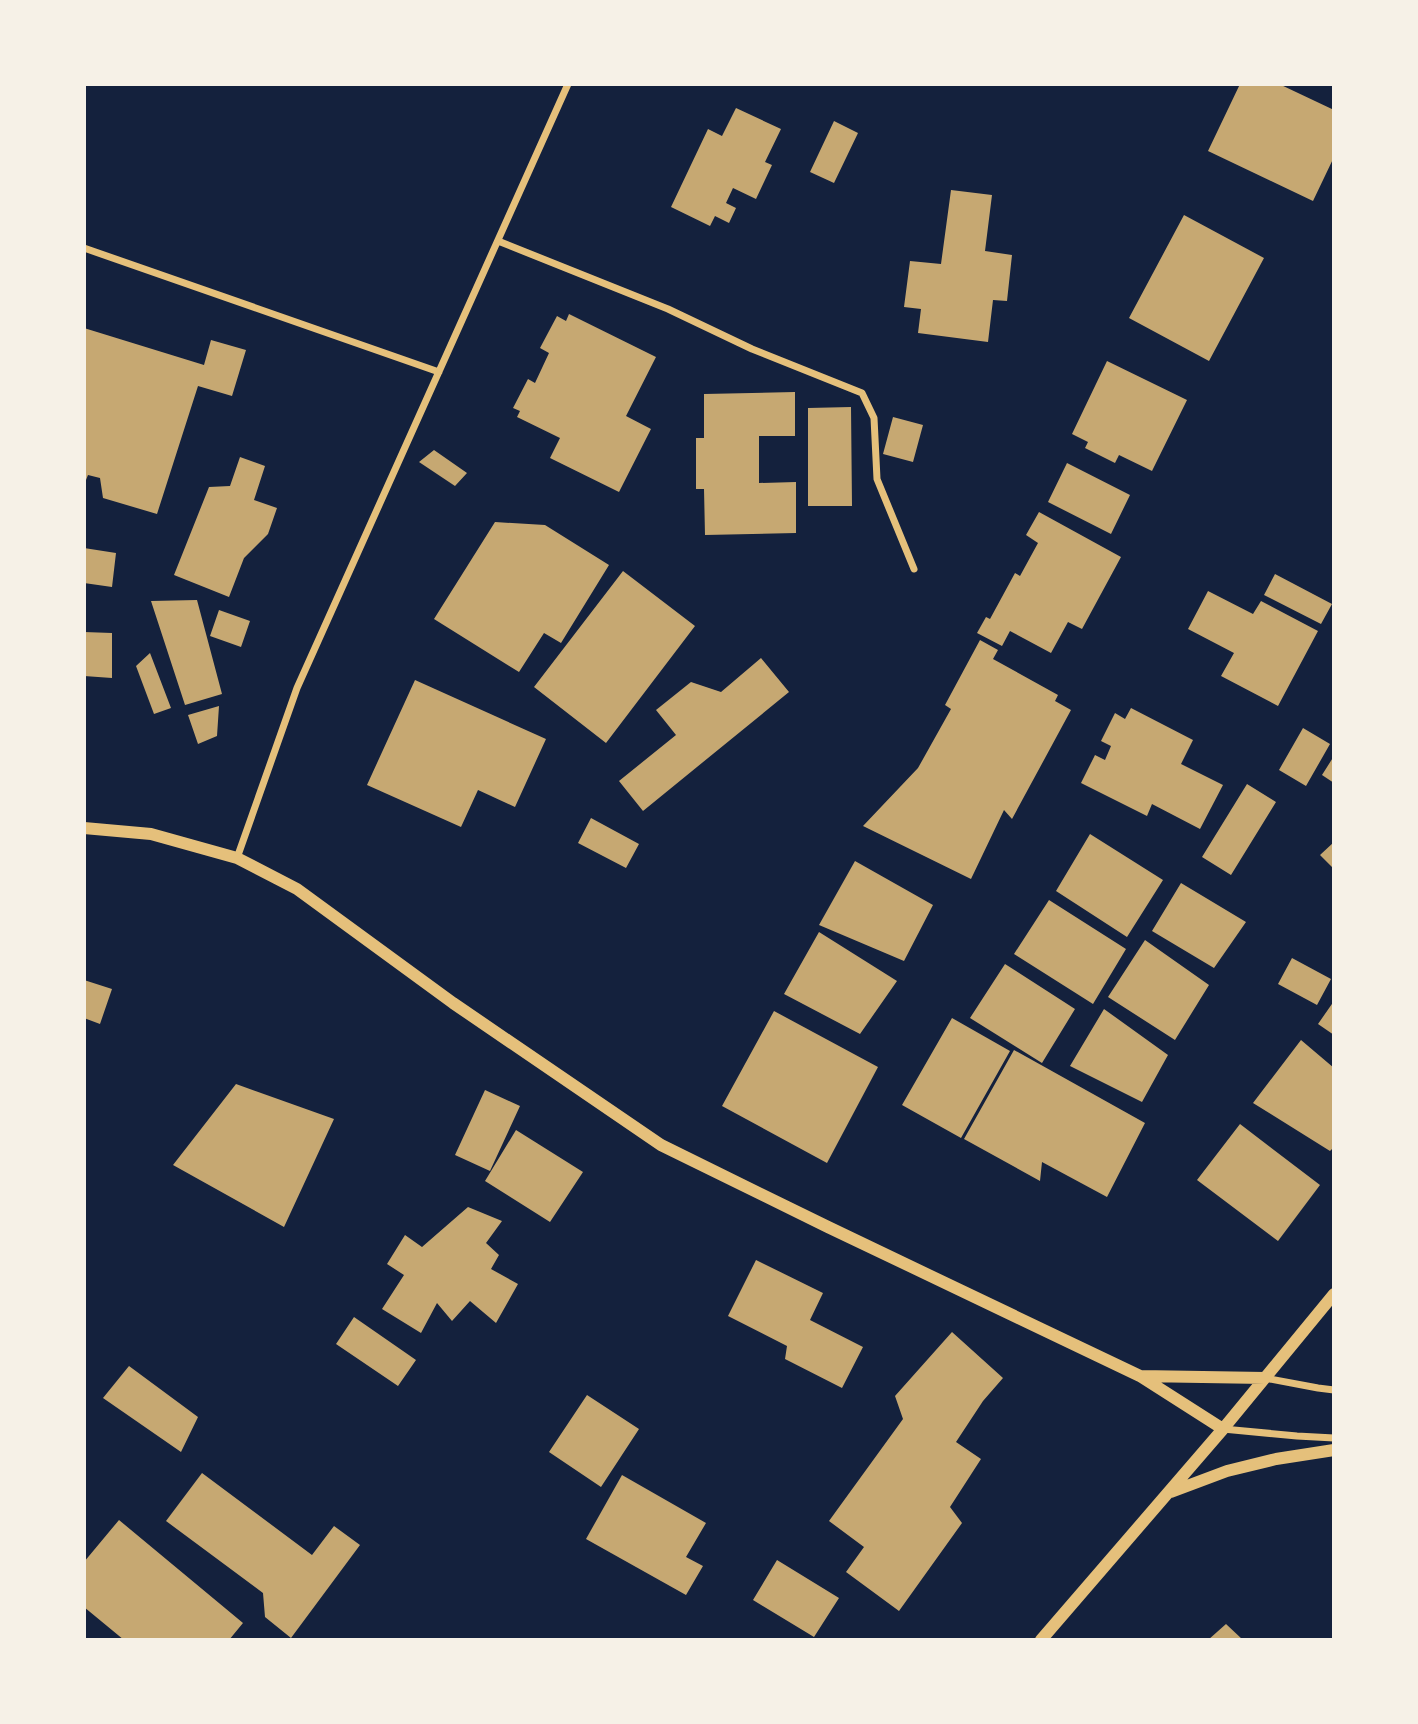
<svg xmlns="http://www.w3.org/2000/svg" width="1418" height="1724" viewBox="0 0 1418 1724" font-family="Mulish,sans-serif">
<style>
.building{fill:#c6a872}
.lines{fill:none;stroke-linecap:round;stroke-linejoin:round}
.minor{stroke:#e5c07b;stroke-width:7}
.tertiary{stroke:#e5c07b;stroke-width:12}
</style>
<rect width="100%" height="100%" fill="#14213d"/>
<path class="building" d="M1240,84H1279L1334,110V157L1313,201L1208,151Z
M736,108L781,129L765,162L772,165L756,199L733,188L726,203L736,208L729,223L715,216L710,226L671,207L708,129L722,136Z
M834,121L858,133L834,183L810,172Z
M951,190L992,195L985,251L1012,255L1007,301L993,300L988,342L918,333L921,309L904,307L910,261L941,264Z
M1184,215L1264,258L1209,361L1129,318Z
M569,314L656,357L626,416L651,429L619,492L550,458L560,438L517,417L520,411L513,408L528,379L535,383L549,353L540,348L557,316L566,321Z
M84,328L204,365L211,340L246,350L232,396L198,386L157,514L103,498L100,478L88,475L84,485Z
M1107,361L1187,400L1152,471L1119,455L1115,463L1085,448L1088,442L1072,434Z
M795,392V436H759V483L796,482V533L705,535L704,489H696V438H704V394Z
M851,407L852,506H808V408Z
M893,417L923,425L913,462L883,454Z
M434,450L467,473L455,486L419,462Z
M240,457L265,466L254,500L277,508L268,534L244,558L229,597L174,575L209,487L230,486Z
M1067,463L1130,495L1111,534L1048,502Z
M1039,512L1121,557L1082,629L1068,622L1051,653L1010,631L1002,646L977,633L986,617L990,619L1015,573L1020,576L1038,543L1026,535Z
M495,522L545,525L609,565L561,643L544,633L519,672L434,619Z
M84,548L116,553L112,587L84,583Z
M623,571L695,626L606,743L534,687Z
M1275,574L1332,604L1321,624L1264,595Z
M1208,591L1253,614L1261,601L1318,631L1278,706L1221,676L1234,653L1188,629Z
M197,600L222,694L185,705L151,601Z
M219,610L250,621L241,647L210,636Z
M84,632L112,633V678L84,676Z
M980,640L998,650L993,659L1058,695L1055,701L1071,710L1012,819L1004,810L971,879L863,826L918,768L951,709L945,705Z
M150,653L171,708L154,714L136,666Z
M761,658L789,692L643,811L619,781L676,735L656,710L691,682L721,692Z
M415,680L546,739L515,807L478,790L461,827L367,785Z
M219,706L217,736L198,744L188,715Z
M1131,708L1193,740L1181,764L1223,785L1200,829L1152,804L1147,816L1081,783L1095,755L1105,760L1111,746L1101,741L1115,713L1125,719Z
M1303,728L1330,744L1306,786L1279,770Z
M1334,756V783L1322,775Z
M1247,784L1276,802L1231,875L1202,857Z
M591,818L639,844L626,868L578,843Z
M1090,834L1163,880L1127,937L1056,891Z
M1334,842V869L1320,855Z
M855,861L933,905L904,961L819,925Z
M1181,883L1246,922L1214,968L1152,931Z
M1049,900L1126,949L1093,1004L1014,954Z
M819,932L897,981L860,1034L784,994Z
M1145,940L1209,985L1175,1040L1108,997Z
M1292,958L1331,979L1317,1005L1278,984Z
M1005,964L1075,1009L1042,1063L970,1018Z
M84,980L112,989L100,1024L84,1018Z
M1334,1001V1035L1318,1024Z
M1104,1009L1168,1055L1142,1102L1070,1066Z
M774,1011L878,1067L827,1163L722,1106Z
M952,1018L1010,1051L961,1138L902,1105Z
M1301,1040L1334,1068V1147L1330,1151L1253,1103Z
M1014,1050L1145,1123L1107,1197L1042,1162L1040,1181L964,1139Z
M236,1084L334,1119L284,1227L173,1165Z
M485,1090L520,1106L490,1171L455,1155Z
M1240,1124L1320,1185L1278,1241L1197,1180Z
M516,1130L583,1172L550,1222L485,1181Z
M468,1207L502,1221L486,1243L499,1255L491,1269L518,1284L496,1323L470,1301L452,1321L437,1303L421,1333L382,1309L404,1275L387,1264L405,1235L422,1247Z
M756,1260L823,1293L810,1320L863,1347L842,1388L785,1359L787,1346L728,1316Z
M354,1317L416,1360L398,1386L336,1344Z
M952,1332L1003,1378L983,1401L956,1442L981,1459L950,1507L962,1523L899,1611L846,1572L864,1547L829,1521L903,1419L895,1396Z
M129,1366L198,1417L181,1452L103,1398Z
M587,1395L639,1429L601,1487L549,1452Z
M202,1473L312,1555L334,1526L360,1545L291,1638L265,1617L263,1593L166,1521Z
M622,1475L706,1523L686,1557L703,1566L686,1595L586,1539Z
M119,1520L243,1623L229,1640H124L84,1607V1562Z
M777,1560L839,1598L814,1637L753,1600Z
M1226,1624L1243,1640H1208Z"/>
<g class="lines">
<path class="minor" d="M498,241L668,309L752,349L862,393L874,418L877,479L914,569
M84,248L439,372
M237,858L297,688L568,84
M1265,1378L1318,1388L1334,1390
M1223,1429L1297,1436L1334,1438"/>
<path class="tertiary" d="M84,828L151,834L237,858L297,889L453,1003L661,1145L828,1227L1140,1376L1223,1429
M1140,1376L1265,1378
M1171,1492L1227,1471L1276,1459L1334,1450
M1041,1640L1223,1429L1334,1294"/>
</g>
<rect width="1418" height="1724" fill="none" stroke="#f6f1e7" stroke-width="172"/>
</svg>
